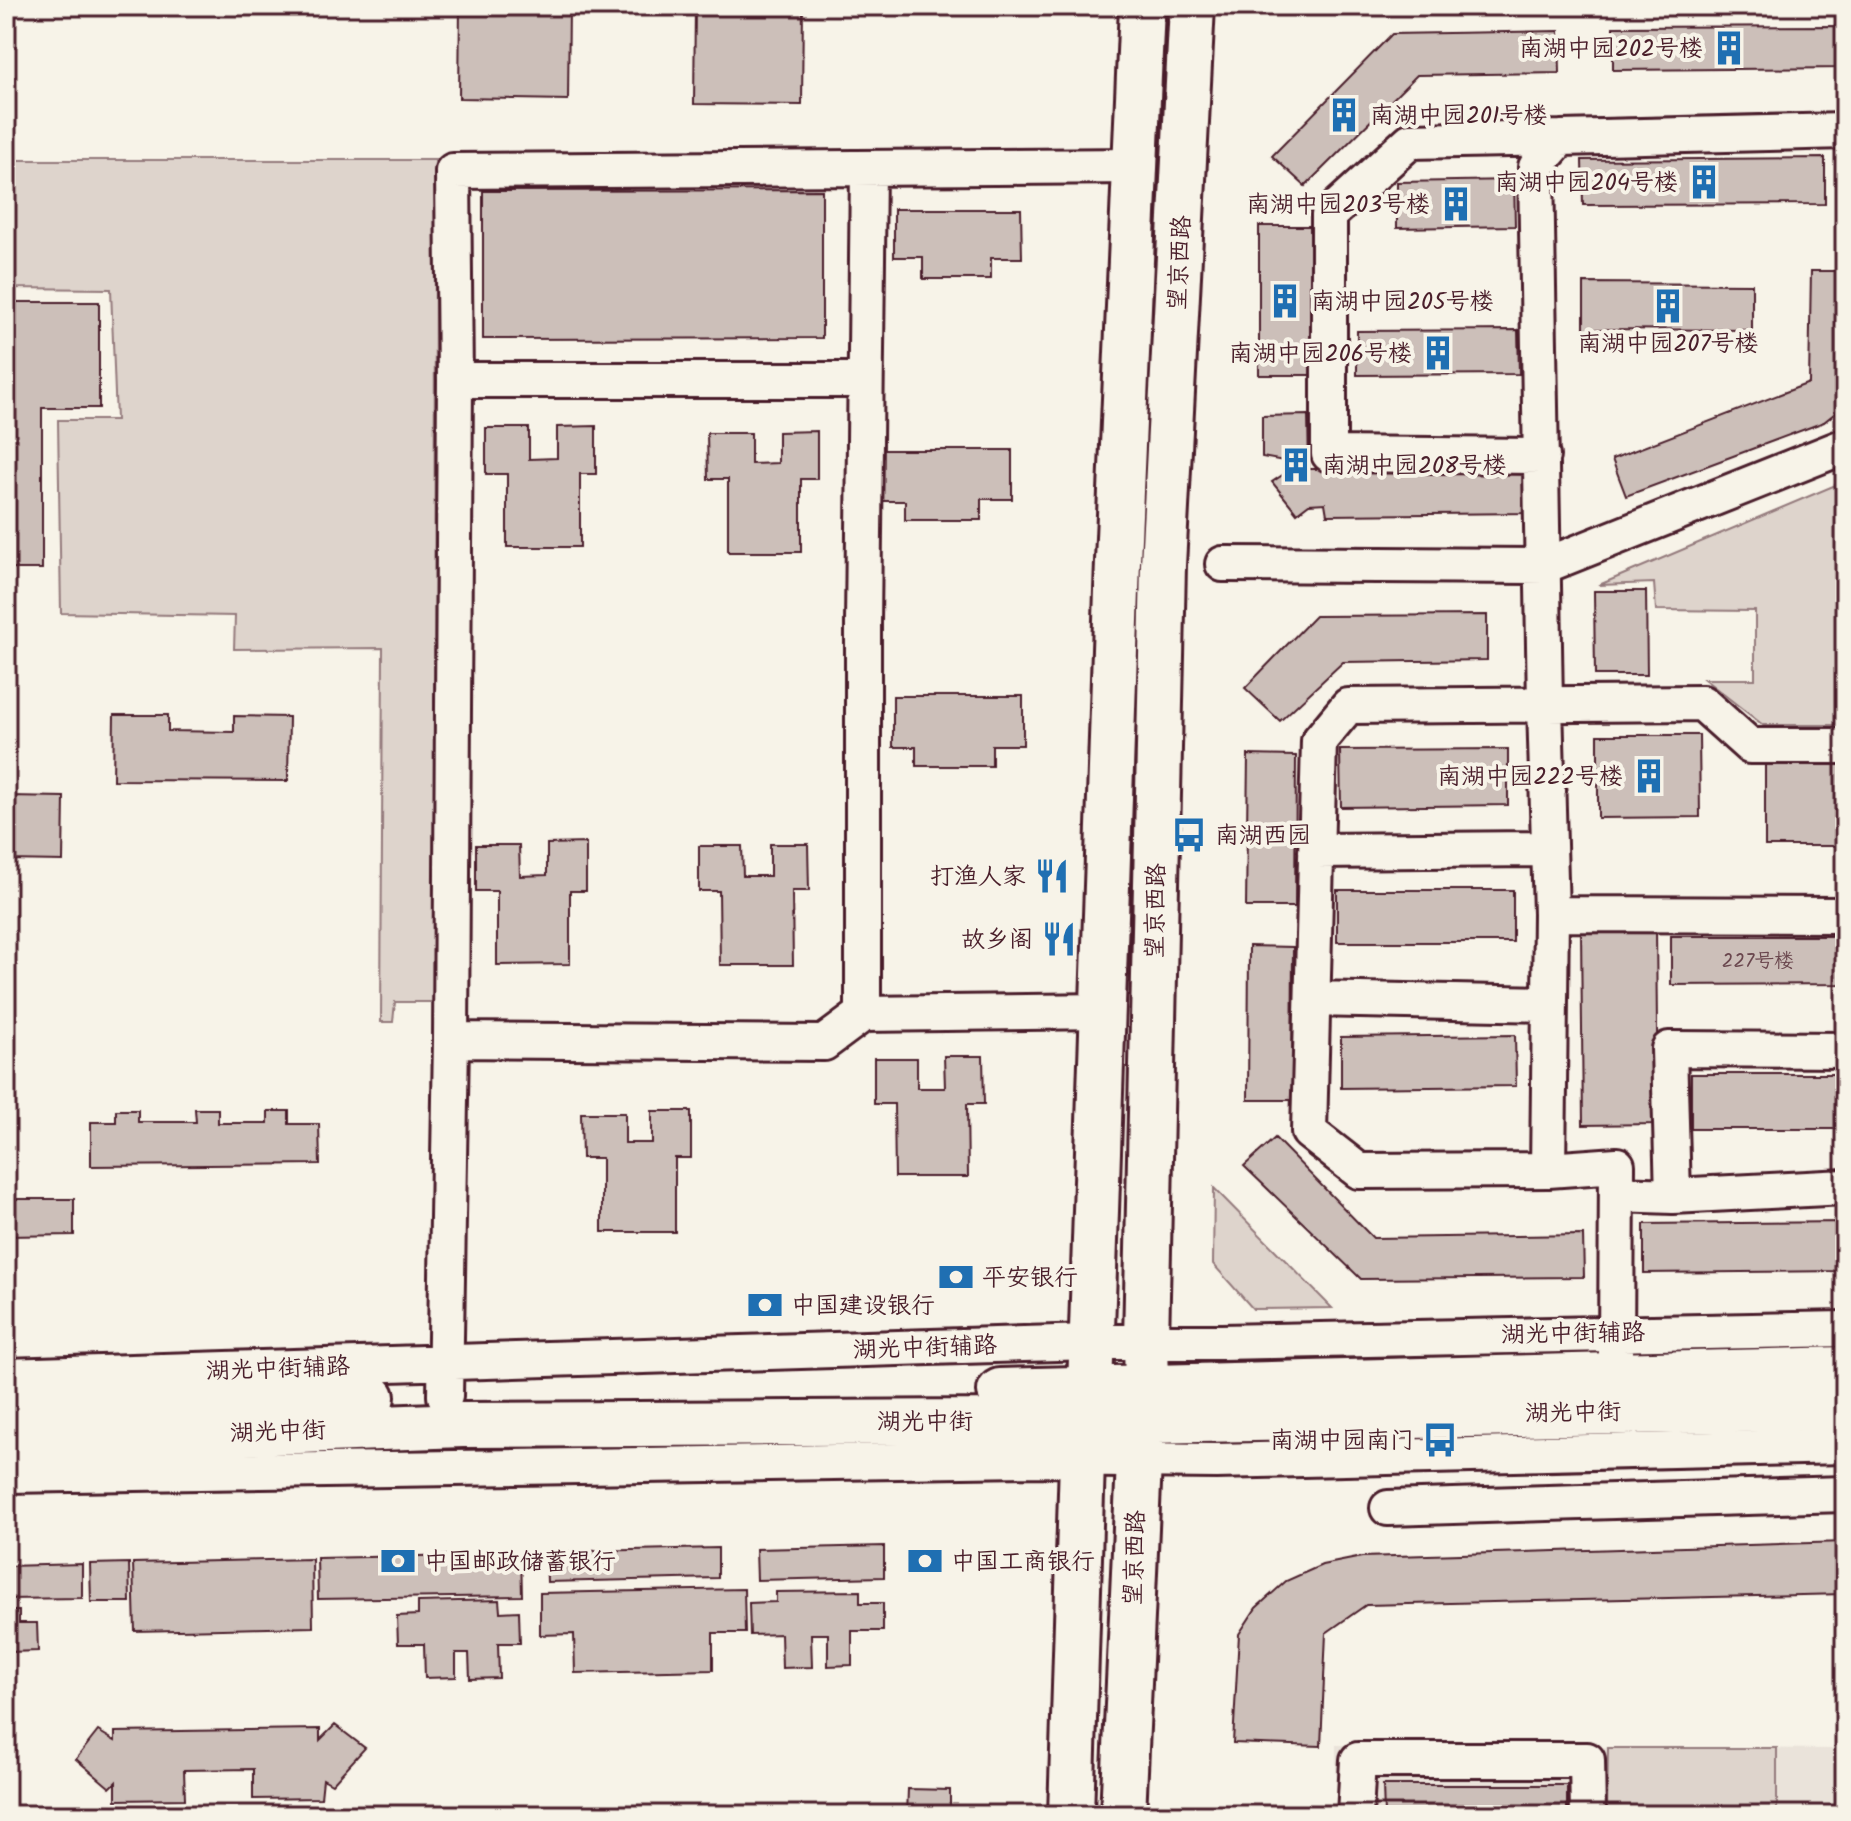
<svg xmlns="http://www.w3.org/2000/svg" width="1851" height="1821" viewBox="0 0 1851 1821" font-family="Kalam,'LXGW WenKai TC',sans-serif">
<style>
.built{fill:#eae3da}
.green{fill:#ded4cc;stroke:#947a7c;stroke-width:2}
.building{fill:#ccbfb9;stroke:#4a1f2b;stroke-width:2}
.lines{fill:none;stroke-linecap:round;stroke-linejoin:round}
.minor-casing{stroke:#4a1f2b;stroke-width:40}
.major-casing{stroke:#4a1f2b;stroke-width:50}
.minor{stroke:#f7f3e8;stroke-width:34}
.major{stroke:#f7f3e8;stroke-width:44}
.labels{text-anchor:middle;stroke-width:8;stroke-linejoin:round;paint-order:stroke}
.number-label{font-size:20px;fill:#6a474e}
.poi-label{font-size:24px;fill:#4a1f2b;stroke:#f7f3e8;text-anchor:end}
.street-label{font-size:24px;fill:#4a1f2b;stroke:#f7f3e8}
</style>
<rect width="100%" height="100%" fill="#f7f3e8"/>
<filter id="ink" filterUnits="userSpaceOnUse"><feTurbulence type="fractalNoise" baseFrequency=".0125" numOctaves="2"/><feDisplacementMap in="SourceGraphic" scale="16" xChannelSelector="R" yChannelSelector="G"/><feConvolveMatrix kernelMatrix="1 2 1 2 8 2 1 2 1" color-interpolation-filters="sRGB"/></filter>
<g filter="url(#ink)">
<path class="built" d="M1336,1745L1845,1749V1815H1336Z"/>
<path class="green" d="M6,160H435L434,1002H395L393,1022H381L383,648L234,649L235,616L61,613L58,420H116L111,289L6,288Z
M1845,481V725H1763L1704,679H1755V611L1656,610L1654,583L1599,585Z
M1214,1188L1332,1308L1253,1309L1213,1264Z
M1608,1748H1777V1815H1607Z"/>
<path class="building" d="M460,6H569L568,100L459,98Z
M695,6H803L802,105L694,104Z
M1845,26V68L1613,70V27Z
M1559,31L1560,73L1417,75L1305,186L1272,156L1392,34Z
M1825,158V204L1583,205L1582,160Z
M1514,180L1515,226L1397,228V182Z
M822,190V338L483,339V191Z
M894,209H1021L1022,258H991V279H923V257H894Z
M1259,226H1311V375H1259Z
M1811,271H1845L1844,406L1824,422L1626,496L1612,459L1809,383Z
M1584,283L1752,284V330L1584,329Z
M6,302H99V408H42V569H6Z
M1518,330L1519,374L1357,375V331Z
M1308,415L1309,469L1530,468L1531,513L1327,515L1325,503L1309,504L1297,513L1272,482L1284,474V461L1262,457V416Z
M596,426V474H580V547H507V474H486V428H529V459L557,458V427Z
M817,431V479H801V552H728V479H708L707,433H751V464L778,463V432Z
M882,450H1012V499H981V520H905V501H882Z
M1594,591H1646L1647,675H1595Z
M1487,615V660L1343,662L1280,721L1245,688L1315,616Z
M893,696H1023V745H992V766H916V747H893Z
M114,715H168V731L234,732V716L289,717L288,781L113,780Z
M1598,735H1699L1700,817L1598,818Z
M1508,749V805L1341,807L1340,750Z
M1248,755L1296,756L1295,907H1246Z
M1765,762H1845V846H1765Z
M9,796L64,797L63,861L6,860V812H9Z
M586,843V891H570V964L497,965V891H476V845H519L520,876L547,875V844Z
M770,844H808L809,891H792L793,965H720L719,891H699V846H742L743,876H770Z
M1337,890H1513V942H1337Z
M1656,929L1658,1124L1583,1125L1581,930Z
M1671,936H1845V984L1671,985Z
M1249,946L1293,947L1292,1100H1248Z
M1515,1035L1516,1086L1341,1088V1037Z
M944,1056H983L984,1104H967L968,1177H895L894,1104H874V1058H917V1088H945Z
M1691,1074H1845V1129H1691Z
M195,1109H218V1123H268V1111H289V1124H319L320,1164L91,1166V1122H116V1110H138V1122H196Z
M652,1111H691V1158H675V1232H602V1158H582L581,1113H625V1143H652Z
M1275,1138L1373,1238L1583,1235L1584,1277L1361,1279L1244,1166Z
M6,1199H74V1235L6,1236Z
M1845,1222V1271L1644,1273V1224Z
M1845,1542V1594L1366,1605L1326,1633L1321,1746L1233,1743L1239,1634L1256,1608L1286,1581L1322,1565L1362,1557Z
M884,1546V1577L757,1580L756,1549Z
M718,1548V1578L547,1582L546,1552Z
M521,1554L522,1596L318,1599L317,1558Z
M312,1559L313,1627L135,1631L133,1563Z
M129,1563L130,1602H91L90,1564Z
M82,1564V1598L6,1599V1566Z
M744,1589L745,1633H713V1670L575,1673L574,1634L540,1635V1593Z
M860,1591V1603H883V1631H852V1665L828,1666V1634H811L812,1667L782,1668L781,1634L750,1635L749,1603L776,1602V1592Z
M499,1600L500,1612L519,1611L520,1643H498L499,1678L470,1679L469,1653H456V1677L425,1678L424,1644H398L397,1616L418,1615V1602Z
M6,1611H19V1623H37L38,1651L10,1652L11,1689H6Z
M335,1725L365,1748L332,1784L323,1779L321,1798L253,1799V1769L184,1770L185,1799L116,1800V1782L110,1788L76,1759L98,1731L115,1741V1732L320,1729V1740Z
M1383,1785H1567V1815H1384Z
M908,1789L950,1790V1815H907Z"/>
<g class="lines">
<g class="minor-casing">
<path id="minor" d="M455,380H865
M1542,456L1329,454V215L1410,141L1561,138
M1223,564L1544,566L1845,446
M1316,851L1548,849
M1551,914L1845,915
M1313,999L1549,1004
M863,1014L1104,1011
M451,1040L824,1043L863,1014V624L868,168
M1548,1170L1359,1171L1309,1132L1319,741L1348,706L1702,703L1750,746H1845
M1618,1194L1673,1196L1845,1187
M1673,1196L1669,1049L1845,1050
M1616,1354L1617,1165L1548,1170L1551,914L1545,705L1536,167L1561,138L1845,131
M6,1376L1090,1342H1221L1845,1329
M445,1396L451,1040L455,380L453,171L1136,166
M6,1475L1033,1459L1216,1461L1845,1446
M1388,1508L1845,1494
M1355,1815L1358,1760H1587L1588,1815"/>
</g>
<g class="major-casing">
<path id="major" d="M1000,1391L1845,1369
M6,1404L372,1397
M6,1442L462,1425L1143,1421L1845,1408
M1071,1815L1082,1461L1090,1388L1118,561L1142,6
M1123,1815L1139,1462L1147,1387L1146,1341L1163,565L1192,6"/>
</g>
<use href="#minor" class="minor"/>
<use href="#major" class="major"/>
</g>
</g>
<defs>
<g id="building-bare" transform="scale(2.76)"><path d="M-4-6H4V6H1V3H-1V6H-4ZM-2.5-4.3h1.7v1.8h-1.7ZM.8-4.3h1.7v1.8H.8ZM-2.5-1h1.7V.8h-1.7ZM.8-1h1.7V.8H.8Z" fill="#1f6fb2" stroke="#f7f3e8" stroke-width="2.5" paint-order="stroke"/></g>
<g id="bus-bare" transform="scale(2.76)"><path d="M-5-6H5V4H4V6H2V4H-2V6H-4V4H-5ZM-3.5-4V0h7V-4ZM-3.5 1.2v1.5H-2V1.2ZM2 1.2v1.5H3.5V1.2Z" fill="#1f6fb2" stroke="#f7f3e8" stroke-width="2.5" paint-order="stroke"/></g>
<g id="restaurant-bare" transform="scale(2.76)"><path d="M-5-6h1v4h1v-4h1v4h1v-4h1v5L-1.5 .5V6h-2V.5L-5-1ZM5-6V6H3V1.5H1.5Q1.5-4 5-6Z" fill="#1f6fb2" stroke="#f7f3e8" stroke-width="2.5" paint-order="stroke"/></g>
<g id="bank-bare" transform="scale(2.76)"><path d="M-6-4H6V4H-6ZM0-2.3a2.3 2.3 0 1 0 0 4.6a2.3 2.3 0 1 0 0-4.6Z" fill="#1f6fb2" stroke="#f7f3e8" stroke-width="2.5" paint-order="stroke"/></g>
</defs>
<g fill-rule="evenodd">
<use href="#building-bare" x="1729" y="48"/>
<use href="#building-bare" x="1344" y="115"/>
<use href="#building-bare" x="1704" y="182"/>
<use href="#building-bare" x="1456" y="204"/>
<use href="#building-bare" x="1285" y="301"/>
<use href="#building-bare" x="1668" y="306"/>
<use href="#building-bare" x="1438" y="353"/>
<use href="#building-bare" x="1296" y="465"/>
<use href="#building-bare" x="1649" y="776"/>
<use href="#bus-bare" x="1189" y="835"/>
<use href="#restaurant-bare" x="1052" y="876"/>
<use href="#restaurant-bare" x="1059" y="939"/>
<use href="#bank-bare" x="956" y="1277"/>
<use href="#bank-bare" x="765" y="1305"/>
<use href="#bus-bare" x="1440" y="1440"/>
<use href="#bank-bare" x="398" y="1561"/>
<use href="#bank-bare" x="925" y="1561"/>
</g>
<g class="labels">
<g class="number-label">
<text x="1758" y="967">227号楼</text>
</g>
<g class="poi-label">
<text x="1703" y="56">南湖中园202号楼</text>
<text x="1370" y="123" text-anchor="start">南湖中园201号楼</text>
<text x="1678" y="190">南湖中园204号楼</text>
<text x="1430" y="212">南湖中园203号楼</text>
<text x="1311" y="309" text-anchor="start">南湖中园205号楼</text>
<text x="1668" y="351" text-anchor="middle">南湖中园207号楼</text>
<text x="1412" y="361">南湖中园206号楼</text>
<text x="1322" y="473" text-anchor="start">南湖中园208号楼</text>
<text x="1623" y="784">南湖中园222号楼</text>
<text x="1215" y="843" text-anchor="start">南湖西园</text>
<text x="1026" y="884">打渔人家</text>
<text x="1033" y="947">故乡阁</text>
<text x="982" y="1285" text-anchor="start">平安银行</text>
<text x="791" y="1313" text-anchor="start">中国建设银行</text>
<text x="1414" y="1448">南湖中园南门</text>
<text x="424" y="1569" text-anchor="start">中国邮政储蓄银行</text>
<text x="951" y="1569" text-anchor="start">中国工商银行</text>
</g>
<g class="street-label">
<text transform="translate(1179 263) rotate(-87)" y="8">望京西路</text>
<text transform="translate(1155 911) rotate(-89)" y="8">望京西路</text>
<text transform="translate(1573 1333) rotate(-1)" y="8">湖光中街辅路</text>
<text transform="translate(925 1347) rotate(-2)" y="8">湖光中街辅路</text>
<text transform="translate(278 1368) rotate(-2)" y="8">湖光中街辅路</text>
<text transform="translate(1573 1412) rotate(-1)" y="8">湖光中街</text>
<text x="925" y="1429">湖光中街</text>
<text transform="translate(278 1431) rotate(-2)" y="8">湖光中街</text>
<text transform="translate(1134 1558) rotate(-88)" y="8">望京西路</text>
</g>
</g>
<rect width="1851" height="1821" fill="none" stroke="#f7f3e8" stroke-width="32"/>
<rect x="16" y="16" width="1819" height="1789" fill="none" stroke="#4a1f2b" stroke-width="3" filter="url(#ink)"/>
</svg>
